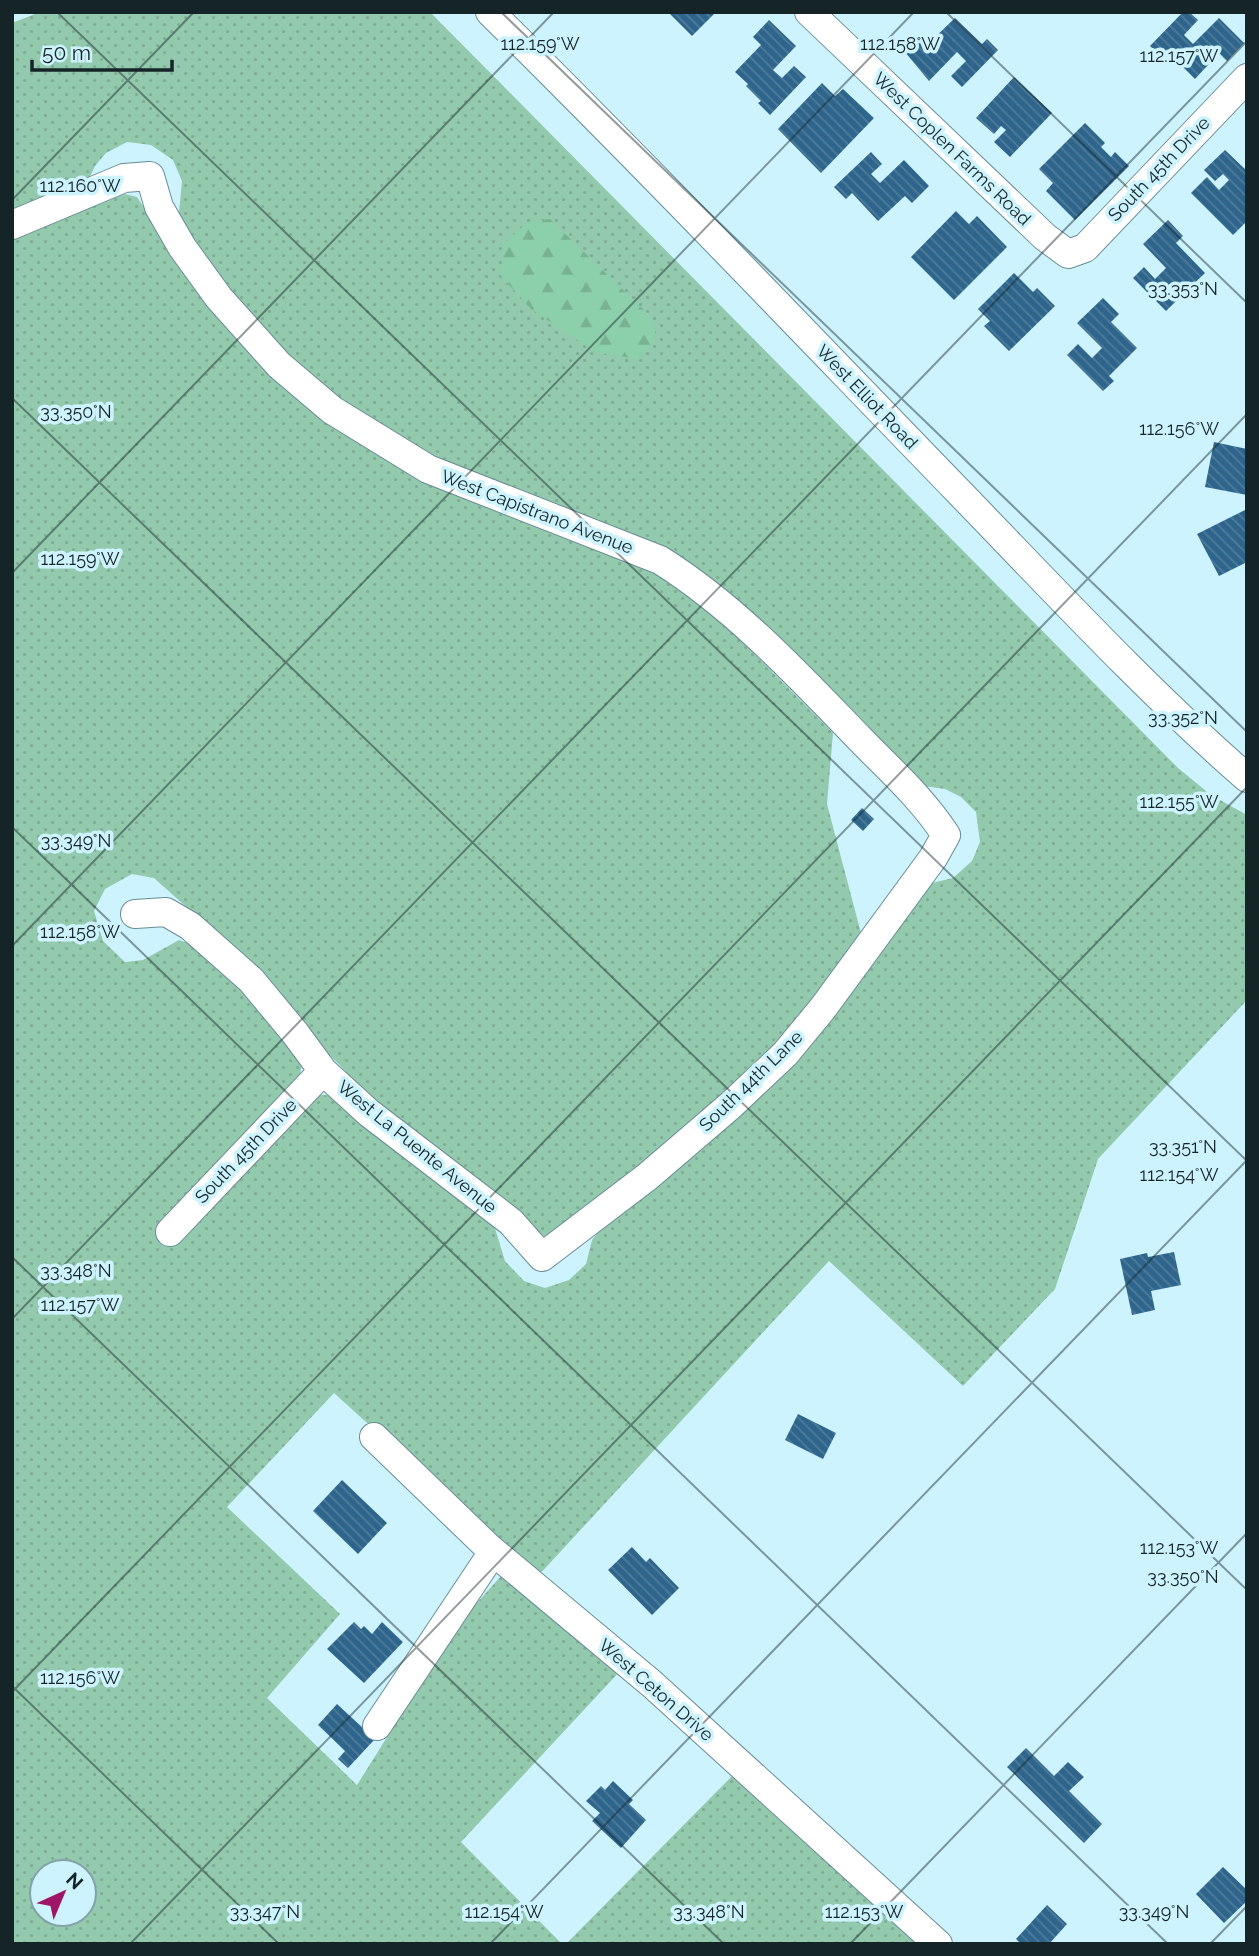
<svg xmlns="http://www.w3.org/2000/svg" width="1259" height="1956" viewBox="0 0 1259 1956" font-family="Raleway,sans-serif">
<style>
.grass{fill:url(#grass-dots);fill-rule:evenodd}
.forest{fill:url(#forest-firs)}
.building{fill:url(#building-back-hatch)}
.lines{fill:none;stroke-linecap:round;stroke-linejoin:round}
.minor-casing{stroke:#688c95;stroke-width:30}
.minor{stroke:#fff;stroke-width:28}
.ticks{fill:none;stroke:#152427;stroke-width:2;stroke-opacity:0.45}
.labels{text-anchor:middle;stroke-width:7;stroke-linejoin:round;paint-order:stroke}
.street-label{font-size:18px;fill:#152427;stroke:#cdf4fe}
.ticks-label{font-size:18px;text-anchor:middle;fill:#152427;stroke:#cdf4fe;stroke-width:7;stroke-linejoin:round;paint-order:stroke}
</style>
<defs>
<pattern id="grass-dots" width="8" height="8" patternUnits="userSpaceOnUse" patternTransform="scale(1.75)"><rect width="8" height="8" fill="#93c9ac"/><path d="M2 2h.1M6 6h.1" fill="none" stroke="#7eac94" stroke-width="1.8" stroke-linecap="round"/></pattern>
<pattern id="forest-firs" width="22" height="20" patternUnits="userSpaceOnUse" patternTransform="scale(1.75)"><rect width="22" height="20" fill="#8ccfab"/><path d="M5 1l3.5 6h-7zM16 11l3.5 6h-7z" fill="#78b293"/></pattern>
<pattern id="building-back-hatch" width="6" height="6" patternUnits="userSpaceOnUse" patternTransform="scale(1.75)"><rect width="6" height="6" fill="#2e658c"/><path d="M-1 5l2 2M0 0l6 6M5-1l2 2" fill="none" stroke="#517b98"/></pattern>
</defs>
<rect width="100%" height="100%" fill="#cdf4fe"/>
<path class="grass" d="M40,12H430L1178,768L1211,795L1247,815V1000L1098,1159L1055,1289L963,1386L829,1261L537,1577L334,1393L227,1507L340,1614L267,1698L357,1785L458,1624L502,1575L622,1669L461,1842L562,1944H12V238L125,194L137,197L209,306L338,429L638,561L710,609L833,733L827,804L862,937L768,1054L696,1123L552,1234L544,1236L374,1101L328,1053L249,963L154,878L132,874L105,889L94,911L103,941L125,962L143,960L179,940L195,946L232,980L302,1062L300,1076L315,1094L334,1096L494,1225L505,1261L524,1281L545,1288L569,1280L586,1264L592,1240L604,1225L788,1070L871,967L932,883L953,878L972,861L980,842L976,812L961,797L945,789L924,786L654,543L439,458L360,415L302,370L251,320L192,241L179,213L182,181L173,160L151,145L127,142L106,153L95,166L87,183L12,212V23ZM42,1872H84V1914H42Z
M738,1770L927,1944H566Z"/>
<path class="forest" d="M550,219L652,318L656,336L648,351L637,359L595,352L531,309L501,276L503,244L528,222Z"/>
<path class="building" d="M668,12H716L692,36Z
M1183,12H1189L1198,20L1184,35L1193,44L1219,18L1244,43L1227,61L1219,53L1195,79L1167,51L1162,57L1150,46Z
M955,18L982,44L987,39L998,50L962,87L951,76L966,61L957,52L929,81L905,52L918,38L923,43L926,40L929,43Z
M769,20L796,46L773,70L782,78L794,66L806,77L770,115L758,103L761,101L746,86L748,84L735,72L761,45L753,37Z
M1014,77L1052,113L1010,157L994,142L1006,130L1001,126L994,134L976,118Z
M822,83L835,96L843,89L874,118L821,173L778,129Z
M1085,123L1105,143L1101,147L1111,157L1115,152L1129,166L1075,220L1046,191L1053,183L1039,169Z
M1225,150L1247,171V221L1233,235L1191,193L1207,177L1219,190L1229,180L1223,174L1215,181L1204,170Z
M871,152L882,164L871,174L880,183L904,160L929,186L912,203L905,196L878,221L852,193L846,199L834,187Z
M956,211L969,224L977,216L1007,247L954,300L911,257Z
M1168,220L1183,236L1176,243L1205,273L1166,311L1133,278L1144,267L1155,279L1166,268L1143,244Z
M1014,273L1033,292L1037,288L1055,306L1009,351L984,326L990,321L978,309Z
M1103,298L1119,314L1111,322L1137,348L1109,376L1114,381L1103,391L1067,355L1078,344L1092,358L1102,348L1077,323Z
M1214,442L1247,449V495L1205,487Z
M1247,509V562L1219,576L1197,534Z
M862,808L874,819L863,831L851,820Z
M1174,1252L1181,1285L1151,1291L1155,1310L1132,1315L1120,1259L1147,1253L1148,1257Z
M798,1414L836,1433L823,1459L785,1440Z
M342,1480L387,1523L358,1554L313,1511Z
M632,1547L646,1562L650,1558L679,1588L652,1615L608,1570Z
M354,1622L361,1629L364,1626L372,1634L382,1622L403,1642L364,1683L327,1649Z
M337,1704L375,1739L348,1768L338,1759L345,1751L318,1725Z
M1026,1748L1054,1776L1068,1762L1084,1777L1069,1791L1102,1824L1084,1843L1007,1767Z
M613,1781L633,1800L629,1804L646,1820L621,1848L592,1821L600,1813L586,1801L601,1786L605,1790Z
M1223,1867L1247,1890V1901L1224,1923L1196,1894Z
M1047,1905L1067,1924L1049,1944H1021L1016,1939Z"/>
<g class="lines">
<g class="minor-casing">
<path id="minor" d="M490,12C649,169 803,331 959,492C1053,589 1145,689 1247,778
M809,12L1045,237L1068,254L1085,248L1247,78
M12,225L124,178L150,176L159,207L182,247L219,298L279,365L332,410L428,469L660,560C735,607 798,675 860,739C891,771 921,797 946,835L933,858L823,1008L785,1054L731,1105L647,1177L542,1257L511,1222L369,1113L323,1071L295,1033L251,980L190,926L166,912L135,914
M170,1232L323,1071
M374,1437L489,1548L652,1684L938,1944
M377,1726L493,1552"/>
</g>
<use href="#minor" class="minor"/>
</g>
<path class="ticks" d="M57,12L1247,1161M501,12L1247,732M946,12L1247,303M12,200L194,12M12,398L1247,1590M12,573L554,12M12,827L1168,1944M12,946L914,12M12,1257L724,1944M12,1319L1247,41M12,1686L279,1944M12,1692L1247,414M130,1944L1247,787M490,1944L1247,1160M850,1944L1247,1533M1210,1944L1247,1906"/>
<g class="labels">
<g class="street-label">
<text transform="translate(952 149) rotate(44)" y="6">West Coplen Farms Road</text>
<text transform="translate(1159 169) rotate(-46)" y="6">South 45th Drive</text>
<text transform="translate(867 397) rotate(46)" y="6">West Elliot Road</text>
<text transform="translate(537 512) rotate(21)" y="6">West Capistrano Avenue</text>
<text transform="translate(751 1081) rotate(-44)" y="6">South 44th Lane</text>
<text transform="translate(417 1147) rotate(39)" y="6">West La Puente Avenue</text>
<text transform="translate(246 1151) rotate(-46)" y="6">South 45th Drive</text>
<text transform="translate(656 1690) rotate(41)" y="6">West Ceton Drive</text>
</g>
</g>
<g class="ticks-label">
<text x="540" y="50">112.159°W</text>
<text x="900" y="50">112.158°W</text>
<text x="1179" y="62">112.157°W</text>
<text x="80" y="192">112.160°W</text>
<text x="1183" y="295">33.353°N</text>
<text x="76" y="418">33.350°N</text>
<text x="1179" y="435">112.156°W</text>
<text x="80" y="565">112.159°W</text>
<text x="1183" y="724">33.352°N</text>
<text x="1179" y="808">112.155°W</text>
<text x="76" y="847">33.349°N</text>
<text x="80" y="938">112.158°W</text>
<text x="1183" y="1153">33.351°N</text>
<text x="1179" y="1181">112.154°W</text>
<text x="76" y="1277">33.348°N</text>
<text x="80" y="1311">112.157°W</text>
<text x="1179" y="1554">112.153°W</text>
<text x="1183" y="1583">33.350°N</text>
<text x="80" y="1684">112.156°W</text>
<text x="504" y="1918">112.154°W</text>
<text x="864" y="1918">112.153°W</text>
<text x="265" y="1918">33.347°N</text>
<text x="709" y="1918">33.348°N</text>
<text x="1154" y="1918">33.349°N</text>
</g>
<rect width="1259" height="1956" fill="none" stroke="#152427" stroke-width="28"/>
<g transform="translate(63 1893) rotate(44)"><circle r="33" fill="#cdf4fe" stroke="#83a1a8" stroke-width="2"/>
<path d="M0-5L12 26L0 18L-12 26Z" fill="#9e1665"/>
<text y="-10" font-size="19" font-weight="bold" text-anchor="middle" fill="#152427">N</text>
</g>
<path d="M32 60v10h140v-10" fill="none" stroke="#152427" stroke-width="3.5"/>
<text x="42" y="60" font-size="21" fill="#152427" stroke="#cdf4fe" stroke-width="5" paint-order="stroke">50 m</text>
</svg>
